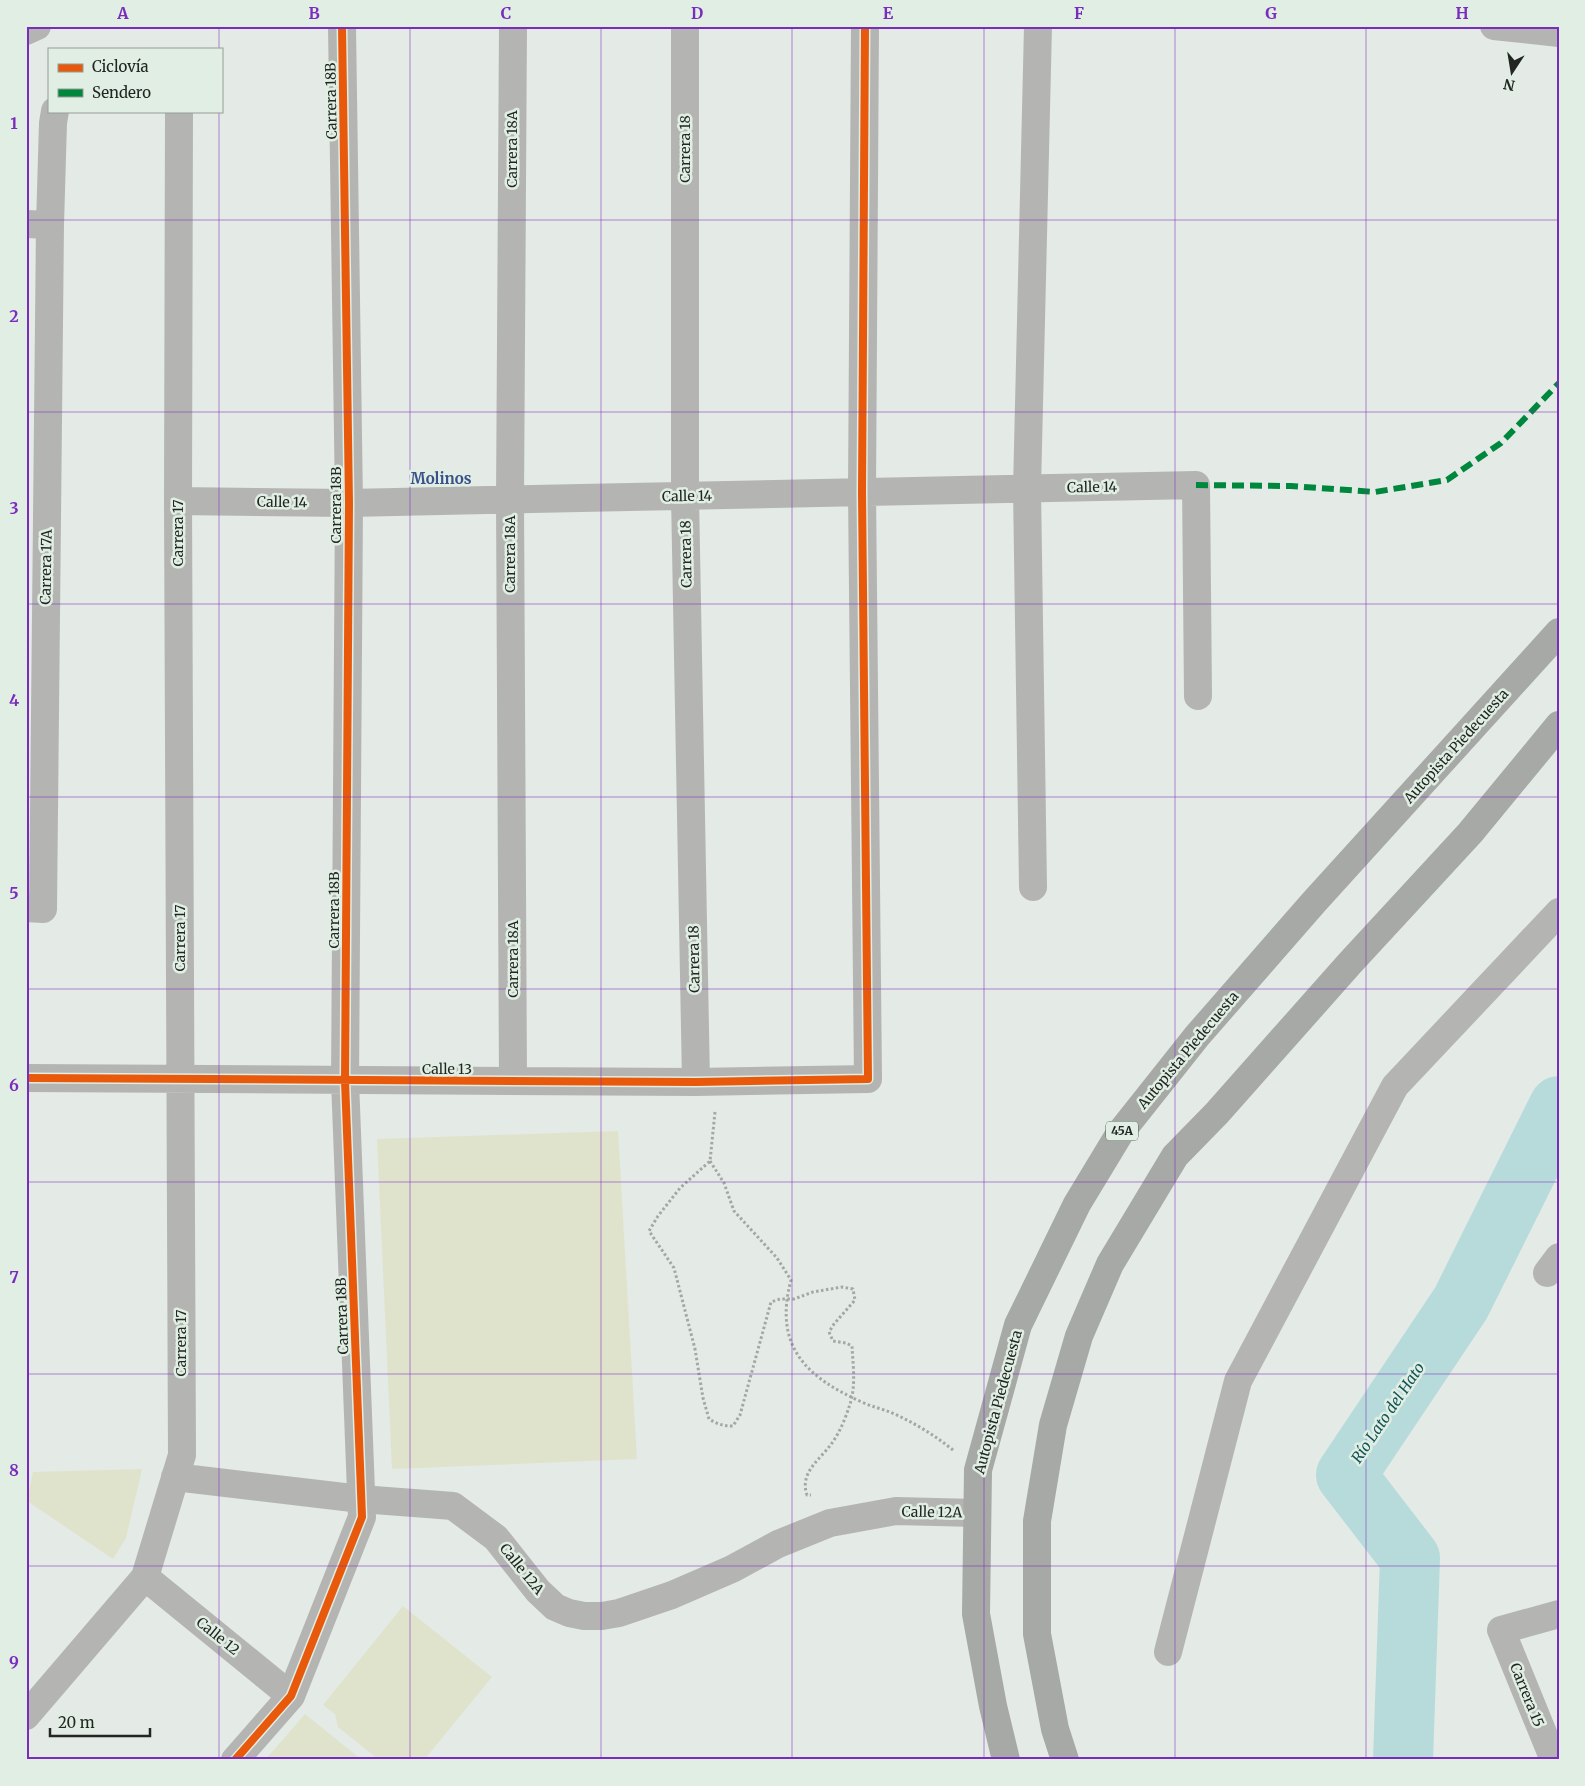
<svg xmlns="http://www.w3.org/2000/svg" width="1585" height="1786" viewBox="0 0 1585 1786" font-family="Merriweather,serif">
<style>
.green{fill:#e0e3cc}
.lines{fill:none;stroke-linecap:round;stroke-linejoin:round}
.river{stroke:#b7dbda;stroke-width:60}
.path{stroke:#a4a7a4;stroke-width:3;stroke-dasharray:2.5 2.5;stroke-linecap:butt}
.minor{stroke:#b4b5b3;stroke-width:28}
.highway{stroke:#a6a9a5;stroke-width:28}
.quiet{stroke:#00873e;stroke-width:6;stroke-dasharray:12 6;stroke-linecap:butt}
.cycleway-casing{stroke:#e0eee3;stroke-width:11}
.cycleway{stroke:#e8590c;stroke-width:8}
.grid{fill:none;stroke:#7b2cbf;stroke-width:1;stroke-opacity:0.55}
.labels{text-anchor:middle;stroke-width:5;stroke-linejoin:round;paint-order:stroke}
.shield{fill:#e0eee3;stroke:#5a625c;stroke-width:1}
.shield-label{font-size:12px;font-weight:bold;fill:#212622}
.street-label{font-size:14px;fill:#212622;stroke:#e0eee3}
.neighbourhood-label{font-size:15px;font-weight:bold;fill:#3b508b;stroke:#e0eee3}
.water-label{font-size:15px;font-style:italic;fill:#105457;stroke:#e0eee3}
.neatline{fill:none;stroke:#7b2cbf;stroke-width:2}
.grid-label{font-size:16px;text-anchor:middle;font-weight:bold;fill:#7b2cbf}
</style>
<rect width="100%" height="100%" fill="#e4eae5"/>
<path class="green" d="M618,1131L637,1459L392,1469L377,1139Z
M142,1469L126,1538L113,1559L27,1501L33,1472Z
M403,1606L492,1677L424,1760H379L338,1727L335,1714L323,1705Z
M305,1714L362,1760H265Z"/>
<g class="lines">
<path class="river" d="M1403,1760L1410,1558L1346,1475L1461,1303L1559,1106"/>
<path class="path" d="M715,1112L710,1161L680,1188L658,1216L649,1231L674,1268L695,1349L703,1398L709,1419C717,1424 723,1426 733,1426L740,1415L771,1302L780,1299H794L813,1292L842,1287L853,1289L855,1300L834,1324L829,1332L833,1341L846,1343L852,1346C853,1365 856,1386 850,1404C846,1417 840,1432 832,1443C821,1459 799,1472 807,1495H811
M710,1161L724,1183L734,1211L777,1258L791,1280C773,1347 807,1378 864,1403C873,1407 882,1409 890,1412C913,1422 933,1434 953,1450"/>
<path class="minor" d="M513,26L510,500L513,1081
M685,26V496L696,1082
M1494,26L1559,33
M26,31L37,26
M26,224L50,225
M178,501L349,503L1196,485L1198,696
M1033,887L1027,489L1038,26
M26,908L43,909L50,225L53,123L55,111
M26,1078L696,1082L868,1079L862,492L865,26
M1547,1273L1559,1257
M175,1477L361,1499L453,1506L496,1538L538,1591L555,1607L569,1613L584,1616H602L619,1613L672,1595L732,1569L778,1544L830,1523L896,1511L976,1513
M145,1577L291,1696
M1168,1652L1238,1381L1395,1086L1559,912
M26,1716L145,1577L182,1455L178,501L179,111
M235,1760L291,1696L362,1517L345,1081L349,503L342,26
M1554,1760L1501,1630L1559,1614"/>
<path class="highway" d="M1006,1760L993,1706L976,1614L978,1470L1018,1325L1077,1204L1120,1133L1197,1036L1314,902L1559,632
M1065,1760L1055,1729L1037,1634V1521L1053,1425L1079,1336L1110,1264L1175,1156L1217,1113L1350,963L1470,833L1559,725"/>
<path class="quiet" d="M1196,485L1291,486L1375,492L1447,480L1501,443L1559,383"/>
<g class="cycleway-casing">
<path id="cycleway" d="M26,1078L696,1082L868,1079L862,492L865,26
M235,1760L291,1696L362,1517L345,1081L349,503L342,26"/>
</g>
<use href="#cycleway" class="cycleway"/>
</g>
<path class="grid" d="M219,26V49M410,26V1760M601,26V1760M792,26V1760M984,26V1760M1175,26V1760M1366,26V1760M219,111V1760M26,220H1559M26,412H1559M26,604H1559M26,797H1559M26,989H1559M26,1182H1559M26,1374H1559M26,1566H1559"/>
<g class="labels">
<rect class="shield" x="1106" y="1121.5" width="32" height="19" rx="4"/>
<g class="shield-label">
<text x="1122" y="1135">45A</text>
</g>
<g class="street-label">
<text transform="translate(331 101) rotate(-91)" y="5">Carrera 18B</text>
<text transform="translate(512 149) rotate(-90)" y="5">Carrera 18A</text>
<text transform="translate(685 149) rotate(-90)" y="5">Carrera 18</text>
<text transform="translate(1092 487) rotate(-1)" y="5">Calle 14</text>
<text transform="translate(687 496) rotate(-1)" y="5">Calle 14</text>
<text transform="translate(282 502) rotate(1)" y="5">Calle 14</text>
<text transform="translate(336 505) rotate(-90)" y="5">Carrera 18B</text>
<text transform="translate(178 533) rotate(-90)" y="5">Carrera 17</text>
<text transform="translate(510 554) rotate(-90)" y="5">Carrera 18A</text>
<text transform="translate(686 554) rotate(-91)" y="5">Carrera 18</text>
<text transform="translate(46 567) rotate(-89)" y="5">Carrera 17A</text>
<text transform="translate(1456 746) rotate(-48)" y="5">Autopista Piedecuesta</text>
<text transform="translate(334 910) rotate(-90)" y="5">Carrera 18B</text>
<text transform="translate(180 938) rotate(-90)" y="5">Carrera 17</text>
<text transform="translate(513 959) rotate(-90)" y="5">Carrera 18A</text>
<text transform="translate(694 959) rotate(-91)" y="5">Carrera 18</text>
<text transform="translate(1188 1050) rotate(-50)" y="5">Autopista Piedecuesta</text>
<text x="447" y="1074">Calle 13</text>
<text transform="translate(342 1316) rotate(-92)" y="5">Carrera 18B</text>
<text transform="translate(181 1343) rotate(-90)" y="5">Carrera 17</text>
<text transform="translate(998 1402) rotate(-75)" y="5">Autopista Piedecuesta</text>
<text transform="translate(932 1512) rotate(1)" y="5">Calle 12A</text>
<text transform="translate(522 1569) rotate(51)" y="5">Calle 12A</text>
<text transform="translate(218 1636) rotate(39)" y="5">Calle 12</text>
<text transform="translate(1527 1695) rotate(68)" y="5">Carrera 15</text>
</g>
<g class="neighbourhood-label">
<text x="441" y="484">Molinos</text>
</g>
<g class="water-label">
<text transform="translate(1388 1413) rotate(-56)" y="5">Río Lato del Hato</text>
</g>
</g>
<rect width="1585" height="1786" fill="none" stroke="#e0eee3" stroke-width="55"/>
<rect x="48" y="48" width="175" height="65" fill="#e0eee3" stroke="#949e96"/>
<rect x="58" y="64" width="25" height="8" fill="#e8590c" stroke="#949e96"/>
<text x="92" y="72" font-size="15" fill="#212622">Ciclovía</text>
<rect x="58" y="89" width="25" height="8" fill="#00873e" stroke="#949e96"/>
<text x="92" y="98" font-size="15" fill="#212622">Sendero</text>
<g transform="translate(1512 72) rotate(192)" stroke="#e0eee3" stroke-width="4" paint-order="stroke">
<path d="M0-4L9 19L0 12L-9 19Z" fill="#212622"/>
<text y="-8" font-size="14" font-weight="bold" text-anchor="middle" fill="#212622">N</text>
</g>
<path d="M50 1728v8h100v-8" fill="none" stroke="#212622" stroke-width="2.5"/>
<text x="58" y="1728" font-size="15" fill="#212622" stroke="#e0eee3" stroke-width="4" paint-order="stroke">20 m</text>
<rect x="28" y="28" width="1530" height="1730" class="neatline"/>
<g class="grid-label">
<text x="123" y="19">A</text>
<text x="314" y="19">B</text>
<text x="506" y="19">C</text>
<text x="697" y="19">D</text>
<text x="888" y="19">E</text>
<text x="1079" y="19">F</text>
<text x="1271" y="19">G</text>
<text x="1462" y="19">H</text>
<text x="14" y="129">1</text>
<text x="14" y="322">2</text>
<text x="14" y="514">3</text>
<text x="14" y="706">4</text>
<text x="14" y="899">5</text>
<text x="14" y="1091">6</text>
<text x="14" y="1283">7</text>
<text x="14" y="1476">8</text>
<text x="14" y="1668">9</text>
</g>
</svg>
